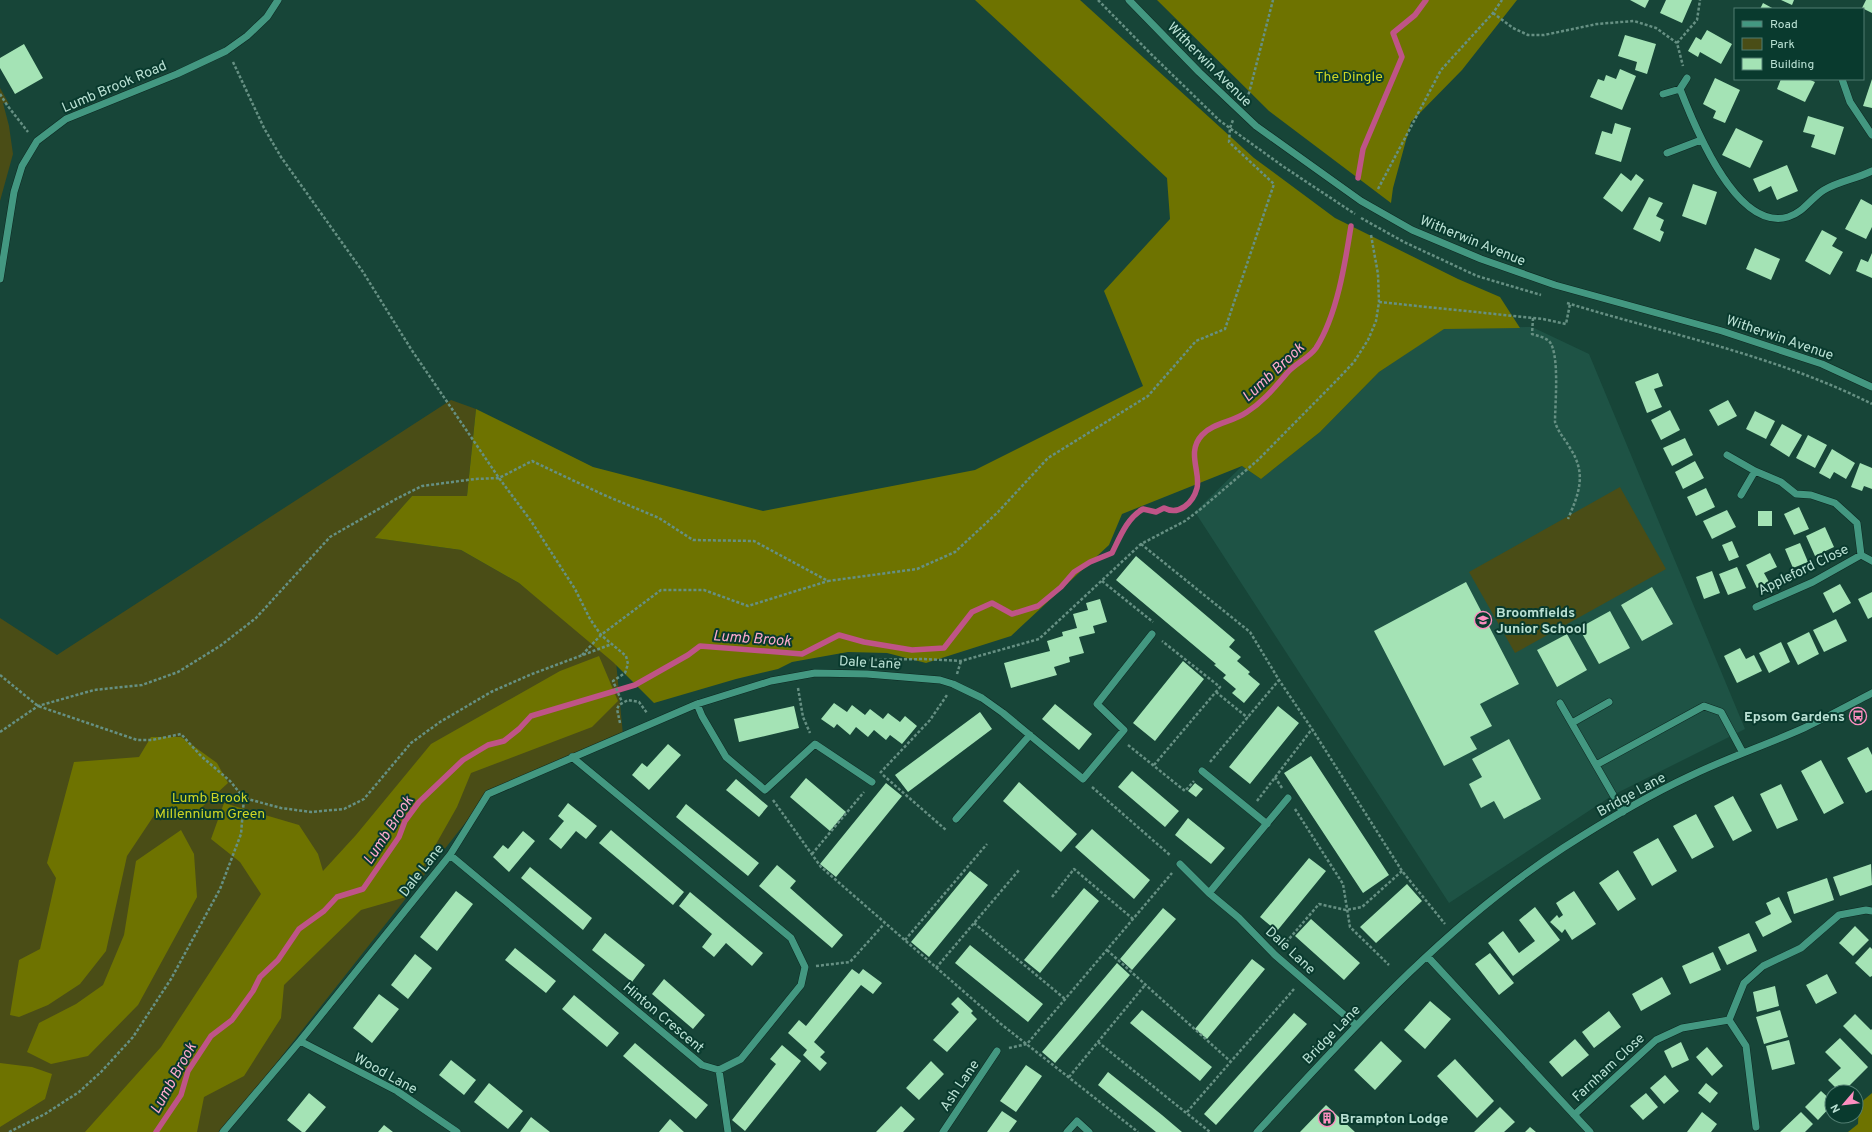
<svg xmlns="http://www.w3.org/2000/svg" width="1872" height="1132" viewBox="0 0 1872 1132" font-family="Overpass,sans-serif">
<style>
.built{fill:#1e5345}
.green{fill:#4a4d16}
.forest{fill:#6e7300}
.lines{fill:none;stroke-linecap:round;stroke-linejoin:round}
.stream{stroke:#bf5487;stroke-width:5.5}
.building{fill:#a4e3b5}
.minor-casing{stroke:#0d2821;stroke-width:8}
.path{stroke:#669083;stroke-width:2.5;stroke-dasharray:3 2;stroke-linecap:butt}
.minor{stroke:#439881;stroke-width:7}
.labels{text-anchor:middle;stroke-width:4;stroke-linejoin:round;paint-order:stroke}
.street-label{font-size:14px;fill:#bae1d4;stroke:#093a2e}
.park-label{font-size:14px;fill:#ced625;stroke:#093a2e}
.poi-label{font-size:14px;font-weight:bold;fill:#bae1d4;stroke:#093a2e;text-anchor:start}
.water-label{font-size:15px;font-style:italic;fill:#feaacd;stroke:#093a2e}
</style>
<rect width="100%" height="100%" fill="#174538"/>
<path class="built" d="M1532,327L1589,354L1745,729L1613,795L1449,903L1195,512L1242,466L1261,479L1320,432L1379,372L1444,328Z"/>
<path class="green" d="M0,88L9,104L3,103L9,126L13,154L0,201Z
M451,400L476,409L467,496H412L376,538L461,550L519,583L616,661L623,735L488,794L222,1132H0V618L57,655Z
M1620,487L1666,569L1515,653L1469,572Z"/>
<path class="forest" d="M975,0H1080L1254,158L1335,218L1458,279L1500,297L1520,328L1444,329L1379,372L1320,432L1261,479L1242,466L1122,514L1109,545L1011,636L926,663L887,653L848,652L792,662L778,669L736,679L654,703L613,662L519,583L461,550L375,538L412,496H467L476,409L593,467L763,511L975,470L1143,386L1104,291L1170,219L1167,178Z
M1157,0H1517L1462,70L1411,122L1393,188L1391,203L1269,111Z
M599,656L618,701L592,727L471,773L457,807L406,897L361,910L284,985L281,1018L244,1076L204,1097L197,1132H85L161,1047L261,894L240,862L211,839L224,803L299,825L318,854L323,871L356,835L431,744L560,671Z
M151,737H181L217,763L228,783L191,817L172,819L159,808L127,856L106,951L80,984L48,1005L19,1017L10,1015L19,960L40,949L56,878L47,863L74,762L139,757Z
M181,830L194,854L197,897L138,1005L88,1056L51,1064L27,1052L39,1023L76,1004L103,985L124,935L136,861Z
M0,1063L32,1067L52,1074L45,1099L0,1127Z
M1872,1093V1132H1848L1858,1124L1859,1104Z"/>
<g class="lines">
<path class="stream" d="M1358,178L1363,149L1402,57L1393,33L1415,15L1426,0
M156,1132L181,1095L188,1071L211,1036L232,1020L253,991L260,977L278,960L299,929L324,911L337,897L363,889L399,837L405,821L419,802L463,760L488,745L504,741L519,729L531,716L635,685L688,655L700,646L802,654L839,635L864,642L912,650L944,648L972,612L992,603L1012,614L1038,606L1061,587L1074,572L1090,562L1112,553C1120,537 1127,518 1143,509L1156,512L1164,508C1179,516 1193,503 1197,488C1201,472 1186,452 1202,435C1213,423 1233,422 1247,412C1264,401 1275,387 1288,372C1296,363 1309,358 1316,348C1337,315 1345,264 1351,226"/>
</g>
<path class="building" d="M1630,0H1649L1645,8Z
M1666,0H1692L1682,23L1660,13Z
M1781,0H1794L1792,5Z
M1866,0H1872V13L1862,8Z
M1763,3L1774,9H1760Z
M1707,30L1732,44L1721,64L1700,52L1698,57L1688,51L1696,37L1701,40Z
M1625,35L1656,44L1647,74L1635,70L1637,62L1618,56Z
M24,44L43,78L15,94L0,68V58Z
M1620,69L1636,76L1622,110L1590,97L1598,79L1604,81L1606,75L1616,79Z
M1715,78L1740,90L1725,123L1713,118L1716,111L1703,104Z
M1781,79H1808L1815,82L1805,102L1777,89Z
M1872,79V108L1863,106Z
M1808,116L1844,127L1835,155L1811,147L1815,135L1803,132Z
M1615,123L1631,128L1621,162L1595,154L1602,131L1612,134Z
M1736,128L1763,141L1750,168L1722,155Z
M1787,165L1798,191L1777,200L1771,186L1759,192L1753,179Z
M1621,173L1631,181L1636,174L1644,180L1622,212L1603,198Z
M1693,184L1717,192L1706,225L1682,216Z
M1649,197L1663,203L1656,216L1664,220L1660,230L1664,232L1660,242L1633,229Z
M1861,199L1872,205V227L1866,239L1845,229Z
M1822,230L1837,238L1832,246L1843,252L1830,275L1805,261Z
M1755,248L1780,259L1771,280L1746,269Z
M1872,253V278L1856,271L1861,259L1868,262Z
M1658,373L1663,386L1654,389L1662,407L1647,413L1635,382Z
M1728,400L1737,416L1718,426L1709,410Z
M1670,410L1680,430L1661,440L1651,420Z
M1755,411L1775,421L1766,439L1746,429Z
M1782,424L1802,435L1789,457L1770,445Z
M1808,435L1827,445L1815,468L1796,458Z
M1685,438L1693,455L1672,466L1663,448Z
M1832,449L1855,463L1846,479L1834,472L1830,479L1819,473Z
M1695,461L1704,478L1683,489L1675,472Z
M1860,463L1872,468V489L1864,486L1862,491L1851,487Z
M1706,488L1715,507L1696,516L1687,497Z
M1799,507L1809,529L1794,535L1784,514Z
M1727,510L1736,527L1712,539L1703,521Z
M1758,511H1772V526H1758Z
M1825,527L1834,547L1815,556L1806,536Z
M1732,541L1739,557L1729,561L1722,545Z
M1800,543L1808,562L1793,568L1785,549Z
M1770,553L1777,567L1764,573L1769,582L1757,588L1746,565Z
M1136,556L1235,640L1229,647L1241,657L1237,661L1250,672L1248,674L1260,684L1244,703L1232,693L1236,689L1223,678L1226,675L1214,665L1216,664L1116,580Z
M1737,567L1746,588L1728,595L1719,574Z
M1712,571L1720,593L1704,599L1696,577Z
M1466,582L1519,684L1480,704L1492,726L1470,737L1477,749L1444,766L1374,631Z
M1840,584L1851,603L1833,613L1823,593Z
M1652,587L1673,624L1642,641L1621,605Z
M1872,592V617L1868,619L1858,599Z
M1100,599L1107,622L1093,626L1095,633L1079,637L1084,653L1069,657L1070,662L1054,667L1057,675L1011,688L1004,663L1050,651L1047,641L1063,636L1062,632L1077,628L1073,614L1088,610L1086,603Z
M1610,611L1630,648L1599,664L1579,628Z
M1836,619L1847,641L1824,652L1813,630Z
M1809,632L1819,654L1798,665L1787,643Z
M1567,634L1587,670L1557,687L1537,650Z
M1781,642L1790,662L1769,673L1759,653Z
M1740,648L1746,659L1754,655L1762,671L1737,683L1724,656Z
M1183,661L1204,679L1155,741L1133,723Z
M834,703L847,712L852,705L865,715L870,709L883,719L888,713L900,722L905,716L917,726L902,744L890,735L886,740L874,730L868,737L856,727L850,735L837,724L834,728L821,719Z
M1055,704L1092,734L1079,750L1042,719Z
M794,706L799,728L739,742L734,719Z
M1278,706L1299,723L1250,784L1229,767Z
M980,712L992,729L908,792L895,775Z
M1509,739L1541,799L1504,819L1494,801L1481,808L1469,784L1482,777L1472,759Z
M668,744L681,755L649,790L632,775L642,763L647,767Z
M1868,747L1872,755V790L1866,793L1847,758Z
M1311,756L1389,875L1363,893L1284,773Z
M1821,760L1844,803L1824,814L1801,771Z
M1132,771L1179,811L1165,827L1118,787Z
M806,778L846,812L830,831L790,797Z
M736,779L768,806L759,817L726,790Z
M1019,782L1077,834L1061,852L1003,801Z
M886,783L902,796L836,877L820,864Z
M1195,783L1203,789L1196,797L1188,791Z
M1781,784L1798,820L1777,829L1760,794Z
M1733,796L1752,831L1733,841L1714,806Z
M568,803L597,826L586,839L576,831L561,849L549,839L564,821L558,816Z
M686,804L759,863L748,876L676,817Z
M1696,814L1714,847L1692,859L1673,826Z
M1188,818L1225,848L1211,864L1175,835Z
M1092,829L1150,880L1134,899L1075,847Z
M611,830L684,892L673,905L599,843Z
M523,831L535,841L509,872L493,857L503,845L508,849Z
M1658,838L1677,871L1652,886L1633,852Z
M1309,858L1326,871L1277,931L1260,917Z
M1871,864L1872,885L1840,896L1833,877Z
M777,865L796,881L790,888L843,935L832,948L759,886Z
M530,867L592,918L583,930L521,878Z
M1618,870L1636,899L1618,911L1599,883Z
M970,871L988,885L929,957L911,942Z
M1827,878L1834,900L1794,914L1787,892Z
M1407,884L1422,901L1376,943L1360,927Z
M1084,888L1099,901L1040,973L1024,960Z
M456,891L473,904L437,951L420,937Z
M1574,891L1596,924L1572,940L1565,929L1562,933L1550,922L1557,915L1559,918L1563,915L1556,903Z
M690,892L763,953L752,966L726,943L714,957L702,947L712,934L679,906Z
M1779,897L1792,922L1763,937L1755,922L1771,914L1766,903Z
M1535,907L1560,940L1513,976L1488,943L1503,931L1519,953L1535,941L1519,920Z
M1163,908L1176,919L1132,970L1120,959Z
M1311,919L1360,963L1344,980L1295,936Z
M1855,926L1869,940L1853,956L1839,943Z
M605,933L645,965L632,982L592,950Z
M1749,933L1757,951L1727,965L1718,947Z
M970,945L1043,1004L1028,1022L955,963Z
M1870,947L1872,949V976L1870,977L1855,963Z
M515,948L556,981L546,993L505,960Z
M1713,952L1721,970L1690,984L1682,966Z
M1490,953L1514,983L1499,995L1475,964Z
M415,954L432,968L408,999L391,985Z
M1252,959L1265,969L1207,1039L1195,1029Z
M1117,963L1130,975L1055,1063L1042,1052Z
M852,969L859,974L863,969L882,983L873,994L861,985L814,1042L825,1052L820,1057L827,1063L820,1071L803,1055L807,1050L788,1033L799,1020L806,1026Z
M1827,974L1837,993L1816,1004L1806,985Z
M1662,977L1671,994L1641,1011L1632,994Z
M664,979L705,1015L693,1029L652,994Z
M1775,986L1779,1006L1757,1012L1753,992Z
M379,994L399,1009L372,1043L353,1028Z
M574,995L619,1033L607,1047L562,1009Z
M958,997L973,1011L971,1013L977,1019L947,1052L933,1040L959,1012L951,1004Z
M1430,1001L1451,1019L1425,1049L1404,1030Z
M1142,1010L1212,1067L1200,1081L1130,1023Z
M1780,1010L1788,1037L1764,1044L1756,1017Z
M1609,1011L1621,1027L1594,1048L1582,1032Z
M1294,1013L1307,1024L1216,1125L1204,1114Z
M1855,1014L1871,1030L1872,1029V1055L1843,1026Z
M1840,1038L1868,1067L1843,1092H1840L1828,1080L1841,1068L1825,1052Z
M1575,1039L1589,1055L1562,1077L1549,1062Z
M1789,1040L1795,1064L1772,1070L1766,1046Z
M1381,1041L1402,1061L1375,1090L1354,1070Z
M1681,1042L1689,1060L1672,1068L1664,1051Z
M635,1043L708,1105L696,1119L623,1056Z
M782,1045L801,1061L745,1131L732,1120L776,1064L770,1059Z
M1707,1047L1723,1066L1712,1076L1696,1057Z
M1455,1059L1494,1101L1477,1118L1437,1076Z
M451,1060L476,1080L464,1095L439,1075Z
M931,1061L944,1074L919,1100L906,1088Z
M1026,1065L1042,1076L1016,1112L1000,1101Z
M1108,1072L1162,1115L1182,1132H1156L1098,1085Z
M1665,1075L1679,1091L1664,1104L1650,1088Z
M489,1083L523,1111L508,1129L474,1102Z
M1706,1083L1718,1093L1710,1103L1698,1093Z
M1821,1091L1832,1101V1105L1818,1120L1805,1107Z
M309,1093L326,1107L305,1132H302L287,1120Z
M1646,1093L1658,1107L1643,1120L1630,1106Z
M1326,1105L1355,1132H1300Z
M901,1106L915,1119L903,1132H876Z
M1500,1107L1515,1122L1504,1132H1474Z
M1002,1111L1017,1121L1009,1132H987Z
M1702,1112L1717,1124L1711,1132H1687Z
M1801,1112L1813,1124L1805,1132H1780Z
M531,1117L550,1132H520Z
M670,1119L684,1132H659Z
M384,1125L393,1132H378Z
M1530,1127L1536,1132H1525Z"/>
<g class="lines">
<g class="minor-casing">
<path id="minor" d="M1129,0L1199,72L1256,126L1361,201L1412,230L1481,259L1555,285L1722,331L1822,364L1872,387
M1842,79L1850,102L1872,135
M1680,89C1694,125 1736,232 1788,217C1804,212 1811,198 1824,190C1839,181 1856,179 1872,171
M1663,94L1680,89L1687,78
M1667,153L1701,140
M0,279L14,192L22,166L37,141L66,119L177,74L226,51L247,36L267,17L278,0
M1727,455L1755,471L1781,482L1796,494L1811,495L1835,503L1857,523L1861,555
M1741,495L1755,471
M1756,607L1813,582L1861,555L1872,561
M1560,703L1623,812
M697,704L702,716L726,757L765,790L815,744L872,782
M1572,723L1609,702
M1596,765L1704,706L1721,712L1743,753
M1202,771L1267,824
M956,819L1030,735
M450,855L702,1065L719,1070L741,1059L801,985L805,967L791,938L572,757
M1180,864L1209,893L1239,918L1275,955L1356,1025
M1209,893L1288,798
M1427,956L1590,1132
M1729,1020L1746,1046L1756,1127
M300,1041L397,1091L457,1132
M719,1070L728,1132
M1574,1115L1656,1040L1682,1028L1729,1020L1744,983L1763,966L1801,948L1839,915L1866,910L1872,911
M223,1132L300,1041L450,855L488,794L697,704L771,681L815,673L867,674L940,680L953,684L982,698L1003,713L1083,779L1124,730L1097,704L1152,634
M943,1132L997,1051
M1067,1132L1077,1121L1089,1132
M1257,1132C1351,1030 1446,924 1563,848C1602,823 1649,795 1690,776C1727,758 1766,745 1804,728C1827,717 1849,705 1872,693"/>
</g>
<path class="path" d="M1098,0L1151,54L1220,121L1284,167L1355,214
M1493,13L1513,28L1528,35H1544L1597,24L1634,21L1656,28L1677,43L1683,66
M1677,43L1697,20L1700,0
M233,62L264,128L281,157L363,272L411,349L499,478L531,521L575,589L590,619L601,635L626,656L628,664L625,673L613,681L622,702
M0,94L7,105L28,132
M1245,98L1249,93L1273,0
M1378,189L1441,70L1493,13L1502,0
M1361,218L1404,242L1477,276L1541,295
M1379,302L1543,319L1566,324L1570,304
M1567,303C1668,334 1777,356 1872,404
M1533,318L1532,334C1538,336 1544,337 1549,341C1560,353 1555,404 1555,422C1558,432 1565,439 1570,448C1587,474 1579,493 1568,519
M1141,544L1250,632L1279,680L1312,729L1402,871L1445,924
M1102,581L1153,622
M582,655L601,635L661,590H704L748,606L828,581
M869,660L924,659L961,661L1039,639L1141,544L1185,521L1202,508L1258,460L1338,379L1354,362L1368,340L1376,321L1379,302L1378,274L1371,235
M957,674L961,661
M0,675L38,706L137,740H152L181,734L201,756L230,781L244,798L281,808L311,812L344,809L364,799L411,743L440,722L491,692L532,674L612,644
M798,688L803,717L810,733
M1216,692L1248,718
M620,723L617,709L619,705L628,700L639,702L647,713
M0,732L38,706L94,690L142,685L178,672L220,646L256,618L330,537L396,499L422,486L475,479L499,478L532,461L604,495L659,518L693,540L754,541L828,581L917,569L955,552L998,512L1048,458L1148,396L1196,341L1225,329L1274,184L1229,142L1230,128L1233,120
M1128,745L1185,791L1194,781
M1210,762L1279,680
M1154,765L1220,687L1162,641
M880,773L930,720L947,695
M883,775L946,830
M1275,777L1282,788
M1092,787L1171,856
M773,800L821,867L1001,1024L1138,1132
M1257,801L1312,729
M1295,809L1343,884L1350,927L1389,965
M812,854L864,792
M1052,897L1074,869L1133,919
M974,923L1065,999
M905,940L987,844
M1283,946L1319,904L1346,910L1362,907L1402,871
M1107,950L1230,1061
M816,966L850,962L884,924
M936,968L1019,870
M1098,1042L1210,1132
M1009,1048L1027,1044L1172,873
M1069,1077L1145,985
M1187,1112L1294,989
M9,1132L45,1114L79,1092L101,1072L133,1037L171,979L220,889L241,834L244,798"/>
<use href="#minor" class="minor"/>
</g>
<defs>
<g id="school-ring" transform="scale(0.9)"><circle r="9.5" fill="#093a2e" stroke="#fd8ec0" stroke-width="1.5"/><path d="M0-5L7-2L0 1L-7-2ZM-4 1L0 2.5L4 1V4Q0 6-4 4Z" fill="#fd8ec0"/></g>
<g id="bus-ring" transform="scale(0.9)"><circle r="9.5" fill="#093a2e" stroke="#fd8ec0" stroke-width="1.5"/><path d="M-5-6H5V4H4V6H2V4H-2V6H-4V4H-5ZM-3.5-4V0h7V-4ZM-3.5 1.2v1.5H-2V1.2ZM2 1.2v1.5H3.5V1.2Z" fill="#fd8ec0"/></g>
<g id="building-ring" transform="scale(0.9)"><circle r="9.5" fill="#093a2e" stroke="#fd8ec0" stroke-width="1.5"/><path d="M-4-6H4V6H1V3H-1V6H-4ZM-2.5-4.3h1.7v1.8h-1.7ZM.8-4.3h1.7v1.8H.8ZM-2.5-1h1.7V.8h-1.7ZM.8-1h1.7V.8H.8Z" fill="#fd8ec0"/></g>
</defs>
<g fill-rule="evenodd">
<use href="#school-ring" x="1483" y="620"/>
<use href="#bus-ring" x="1858" y="716"/>
<use href="#building-ring" x="1327" y="1118"/>
</g>
<g class="labels">
<g class="street-label">
<text transform="translate(1210 64) rotate(45)" y="5">Witherwin Avenue</text>
<text transform="translate(114 86) rotate(-23)" y="5">Lumb Brook Road</text>
<text transform="translate(1473 240) rotate(22)" y="5">Witherwin Avenue</text>
<text transform="translate(1780 337) rotate(19)" y="5">Witherwin Avenue</text>
<text transform="translate(1803 569) rotate(-26)" y="5">Appleford Close</text>
<text transform="translate(870 662) rotate(3)" y="5">Dale Lane</text>
<text transform="translate(1631 794) rotate(-29)" y="5">Bridge Lane</text>
<text transform="translate(421 870) rotate(-52)" y="5">Dale Lane</text>
<text transform="translate(1291 950) rotate(43)" y="5">Dale Lane</text>
<text transform="translate(664 1017) rotate(40)" y="5">Hinton Crescent</text>
<text transform="translate(1331 1034) rotate(-46)" y="5">Bridge Lane</text>
<text transform="translate(1608 1067) rotate(-43)" y="5">Farnham Close</text>
<text transform="translate(386 1073) rotate(29)" y="5">Wood Lane</text>
<text transform="translate(959 1085) rotate(-56)" y="5">Ash Lane</text>
</g>
<g class="park-label">
<text x="1349" y="81">The Dingle</text>
<text x="210" y="802">Lumb Brook<tspan x="210" dy="16">Millennium Green</tspan></text>
</g>
<g class="poi-label">
<text x="1496" y="617">Broomfields<tspan x="1496" dy="16">Junior School</tspan></text>
<text x="1845" y="721" text-anchor="end">Epsom Gardens</text>
<text x="1340" y="1123">Brampton Lodge</text>
</g>
<g class="water-label">
<text transform="translate(1273 372) rotate(-43)" y="5">Lumb Brook</text>
<text transform="translate(752 638) rotate(4)" y="5">Lumb Brook</text>
<text transform="translate(388 830) rotate(-57)" y="5">Lumb Brook</text>
<text transform="translate(173 1078) rotate(-61)" y="5">Lumb Brook</text>
</g>
</g>
<rect x="1734" y="8" width="130" height="72" fill="#093a2e" stroke="#507d70"/>
<rect x="1742" y="21" width="20" height="6" fill="#439881" stroke="#507d70"/>
<text x="1770" y="28" font-size="12" fill="#bae1d4">Road</text>
<rect x="1742" y="38" width="20" height="12" fill="#4a4d16" stroke="#507d70"/>
<text x="1770" y="48" font-size="12" fill="#bae1d4">Park</text>
<rect x="1742" y="58" width="20" height="12" fill="#a4e3b5" stroke="#507d70"/>
<text x="1770" y="68" font-size="12" fill="#bae1d4">Building</text>
<g transform="translate(1844 1104) rotate(242)"><circle r="19" fill="#093a2e" stroke="#507d70"/>
<path d="M0-3L7 15L0 10L-7 15Z" fill="#fd8ec0"/>
<text y="-6" font-size="11" font-weight="bold" text-anchor="middle" fill="#bae1d4">N</text>
</g>
</svg>
